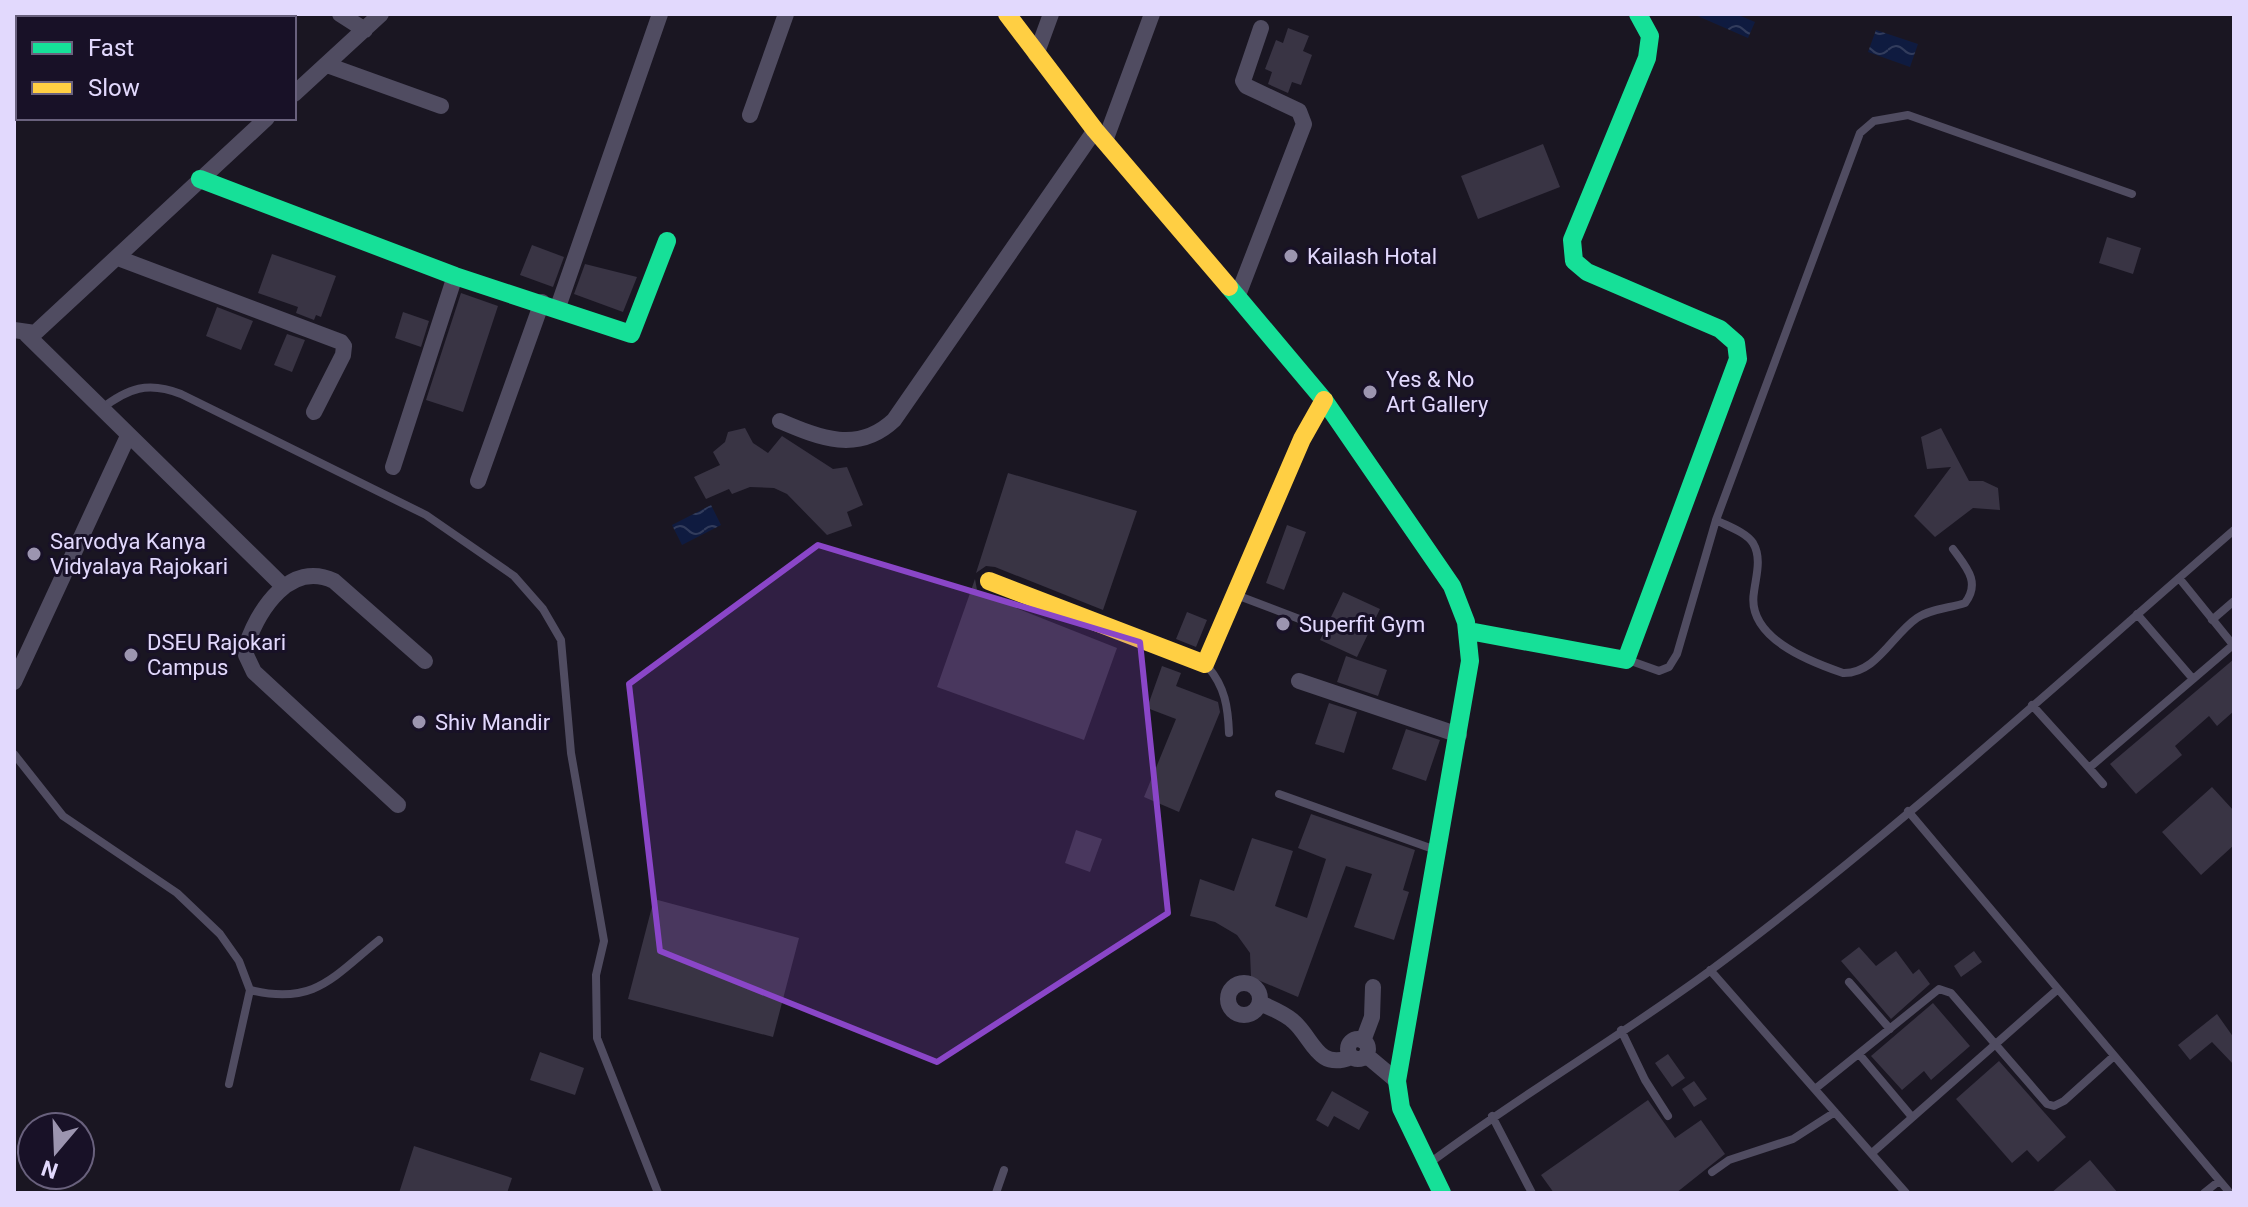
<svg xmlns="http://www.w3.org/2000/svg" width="2248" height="1207" viewBox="0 0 2248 1207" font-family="Roboto,sans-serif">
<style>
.water{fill:url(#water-waves)}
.building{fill:#393444}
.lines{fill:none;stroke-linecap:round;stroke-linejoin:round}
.lane{stroke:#504c61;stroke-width:8}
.street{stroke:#504c61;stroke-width:16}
.fast{stroke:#16e098;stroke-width:18}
.slow{stroke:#ffcf43;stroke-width:18}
.marked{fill:#8a46c8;fill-opacity:0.2;stroke:#8a46c8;stroke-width:6;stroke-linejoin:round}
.poi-dot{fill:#9c95b0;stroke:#181127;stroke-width:3}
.labels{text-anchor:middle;stroke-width:6;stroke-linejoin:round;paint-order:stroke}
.poi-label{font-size:22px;fill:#e2d9fd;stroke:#181127;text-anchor:start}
</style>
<defs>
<pattern id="water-waves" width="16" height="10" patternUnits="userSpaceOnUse" patternTransform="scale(2)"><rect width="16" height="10" fill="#0f1b40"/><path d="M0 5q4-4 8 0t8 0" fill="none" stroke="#323c5c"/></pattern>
</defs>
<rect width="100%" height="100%" fill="#1a1622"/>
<path class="water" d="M1693,14H1736L1755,22L1748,38Z
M1876,30L1918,44L1910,67L1868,52Z
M711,505L721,525L682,545L672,525Z"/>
<path class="building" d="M1288,28L1309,36L1303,51L1312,55L1301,85L1292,82L1288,93L1268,84L1272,72L1265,69L1276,40L1283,43Z
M1543,144L1560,187L1478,219L1461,176Z
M2107,237L2141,248L2133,274L2099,263Z
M532,245L564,257L553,287L520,275Z
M272,254L336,276L321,317L316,315L314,320L296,313L298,307L258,293Z
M585,264L637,277L623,312L574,294Z
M461,293L498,306L463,412L426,400Z
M217,307L253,321L241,350L206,336Z
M403,312L429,321L421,347L395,338Z
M287,334L305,340L292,372L274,365Z
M745,428L753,443L768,453L782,436L833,469L847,467L863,505L847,512L852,526L827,535L787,494L774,488L750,487L732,494L729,489L706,499L694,477L720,465L713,452L725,442L728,432Z
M1941,428L1969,481H1983L1998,488L2000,510L1973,508L1935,537L1914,516L1951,467L1927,469L1921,437Z
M1008,473L1137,511L1103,610L995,567L986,566L976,573Z
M1287,525L1306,532L1284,590L1266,583Z
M975,579L977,590L983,595L1117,648L1084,740L937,687Z
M1343,592L1380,609L1357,657L1320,640Z
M1187,612L1207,620L1196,647L1176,639Z
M1346,656L1387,670L1378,696L1337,682Z
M2234,659V711L2217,726L2209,716L2175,746L2182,755L2136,794L2110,764Z
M1162,666L1181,673L1176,686L1218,702L1220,712L1179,812L1144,797L1176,719L1147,708Z
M1329,703L1357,712L1344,753L1315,744Z
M1406,729L1440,740L1426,781L1392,769Z
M2212,787L2234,811V845L2201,875L2162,832Z
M1311,814L1415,850L1403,890L1409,892L1394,940L1354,927L1372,874L1346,866L1298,997L1251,977L1250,953L1237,935L1215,922L1190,916L1200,879L1234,891L1252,838L1293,851L1275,906L1307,918L1326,859L1298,848Z
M1076,830L1102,839L1090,872L1065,863Z
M654,899L799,938L773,1037L628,999Z
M1859,947L1876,966L1896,951L1913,974L1919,969L1930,984L1891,1019L1841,961Z
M1974,951L1982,962L1961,977L1954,966Z
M1933,1003L1970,1046L1931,1080L1924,1071L1902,1090L1871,1056Z
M2217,1014L2234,1038V1065L2212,1042L2190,1060L2178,1045Z
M540,1052L584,1068L575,1095L530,1080Z
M1668,1054L1685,1078L1672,1087L1655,1063Z
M1999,1061L2066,1137L2038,1162L2027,1150L2012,1163L1956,1099Z
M1694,1081L1707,1099L1694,1107L1682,1089Z
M1332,1091L1369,1112L1359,1130L1334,1116L1328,1127L1316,1120Z
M1648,1100L1675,1138L1701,1120L1725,1154L1676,1193H1554L1541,1175Z
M414,1146L512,1178L507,1193H399Z
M2090,1160L2118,1193H2051Z"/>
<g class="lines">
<path class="lane" d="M101,409C128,388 148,381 181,394L426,515L514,576L543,609L561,640L571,753L604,941L596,975L597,1038L658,1193
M1716,520C1727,526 1746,532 1753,543C1762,558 1756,576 1754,592C1746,637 1808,661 1843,673C1876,674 1892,635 1917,618C1930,609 1950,608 1965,603C1981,582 1966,567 1953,549
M2179,578L2234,646
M1239,596L1302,620
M2137,614L2193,679
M2212,620L2234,601
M1631,661L1659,671L1669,667L1677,654L1716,520L1860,133L1874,121L1908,115L2132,194
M1208,667C1225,687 1228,707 1229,733
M2032,705L2089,768
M14,754L63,816L177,893L220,934L239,961L250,990L229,1084
M2103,784L2089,768L2233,645
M1279,794L1433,849
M1908,811L2230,1193
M1710,970L1906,1193
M1849,982L1890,1029
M250,990C314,1006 333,977 379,940
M1621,1030L1645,1080L1668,1116
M1859,1054L1912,1117
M1815,1089L1939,989L1951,993L2047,1104L2054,1106L2064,1101L2114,1056
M1492,1116L1532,1193
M1872,1153L2058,989
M1431,1162C1522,1094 1620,1037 1711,970C1893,835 2062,679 2234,530
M1712,1172L1729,1160L1793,1139L1835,1112
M996,1193L1004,1170
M2204,1193L2219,1181"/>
<path class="street" d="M340,14L365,30
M1036,55L1051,14
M327,65L441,106
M294,94L381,14
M750,115L786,14
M1105,141L1152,14
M118,258L341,342L344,346L343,355L314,412
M1238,295L1304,124L1299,111L1246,86L1243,81L1261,28
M558,307L660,14
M14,330L35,333L267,118
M26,334L282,585
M780,421C820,438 858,454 894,420L1095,130
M393,467L455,276
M478,481L542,302
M1299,681L1459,735
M14,682L128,436
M398,805L254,672L246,655V646C259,609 290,560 334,581L425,661
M1228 999a16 16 0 1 1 32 0a16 16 0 1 1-32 0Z
M1260,1003C1271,1008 1284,1013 1293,1021C1313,1038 1317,1071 1351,1057
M1348 1049a10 10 0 1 1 20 0a10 10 0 1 1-20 0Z
M1363,1041L1372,1017L1373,987
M1366,1055L1397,1081"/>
<path class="fast" d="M200,179L455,276L631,334L667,241
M1229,287L1324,400L1452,586L1466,622L1470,661L1397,1081L1401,1108L1442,1193
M1469,631L1626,660L1738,359L1736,343L1720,329L1587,272L1574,261L1572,240L1647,58L1650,36L1638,14"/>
<path class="slow" d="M1007,14L1095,130L1229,287
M989,581L1205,664L1302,439L1324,400"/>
</g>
<path class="marked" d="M818,545L1140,642L1168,913L937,1062L660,951L629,684Z"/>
<g class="poi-dot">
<circle cx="1291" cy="256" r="8"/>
<circle cx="1370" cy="392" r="8"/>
<circle cx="34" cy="554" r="8"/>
<circle cx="1283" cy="624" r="8"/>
<circle cx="131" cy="655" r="8"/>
<circle cx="419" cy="722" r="8"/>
</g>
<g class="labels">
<g class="poi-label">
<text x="1307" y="264">Kailash Hotal</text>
<text x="1386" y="387">Yes &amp; No<tspan x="1386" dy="25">Art Gallery</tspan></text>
<text x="50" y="549">Sarvodya Kanya<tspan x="50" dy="25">Vidyalaya Rajokari</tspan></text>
<text x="1299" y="632">Superfit Gym</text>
<text x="147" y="650">DSEU Rajokari<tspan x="147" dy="25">Campus</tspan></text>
<text x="435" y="730">Shiv Mandir</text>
</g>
</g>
<rect width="2248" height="1207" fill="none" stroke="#e2d9fd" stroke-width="32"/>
<rect x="16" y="16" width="280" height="104" fill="#181127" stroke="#69617d" stroke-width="2"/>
<rect x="32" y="42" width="40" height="12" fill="#16e098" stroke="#69617d" stroke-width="2"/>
<text x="88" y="56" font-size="24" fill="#e2d9fd">Fast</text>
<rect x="32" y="82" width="40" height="12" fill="#ffcf43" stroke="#69617d" stroke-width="2"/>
<text x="88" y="96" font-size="24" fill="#e2d9fd">Slow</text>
<g transform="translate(56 1151) rotate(199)"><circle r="38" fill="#181127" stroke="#69617d" stroke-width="2"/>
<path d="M0-6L14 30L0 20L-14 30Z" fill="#9c95b0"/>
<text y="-12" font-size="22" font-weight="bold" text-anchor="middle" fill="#e2d9fd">N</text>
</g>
</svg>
